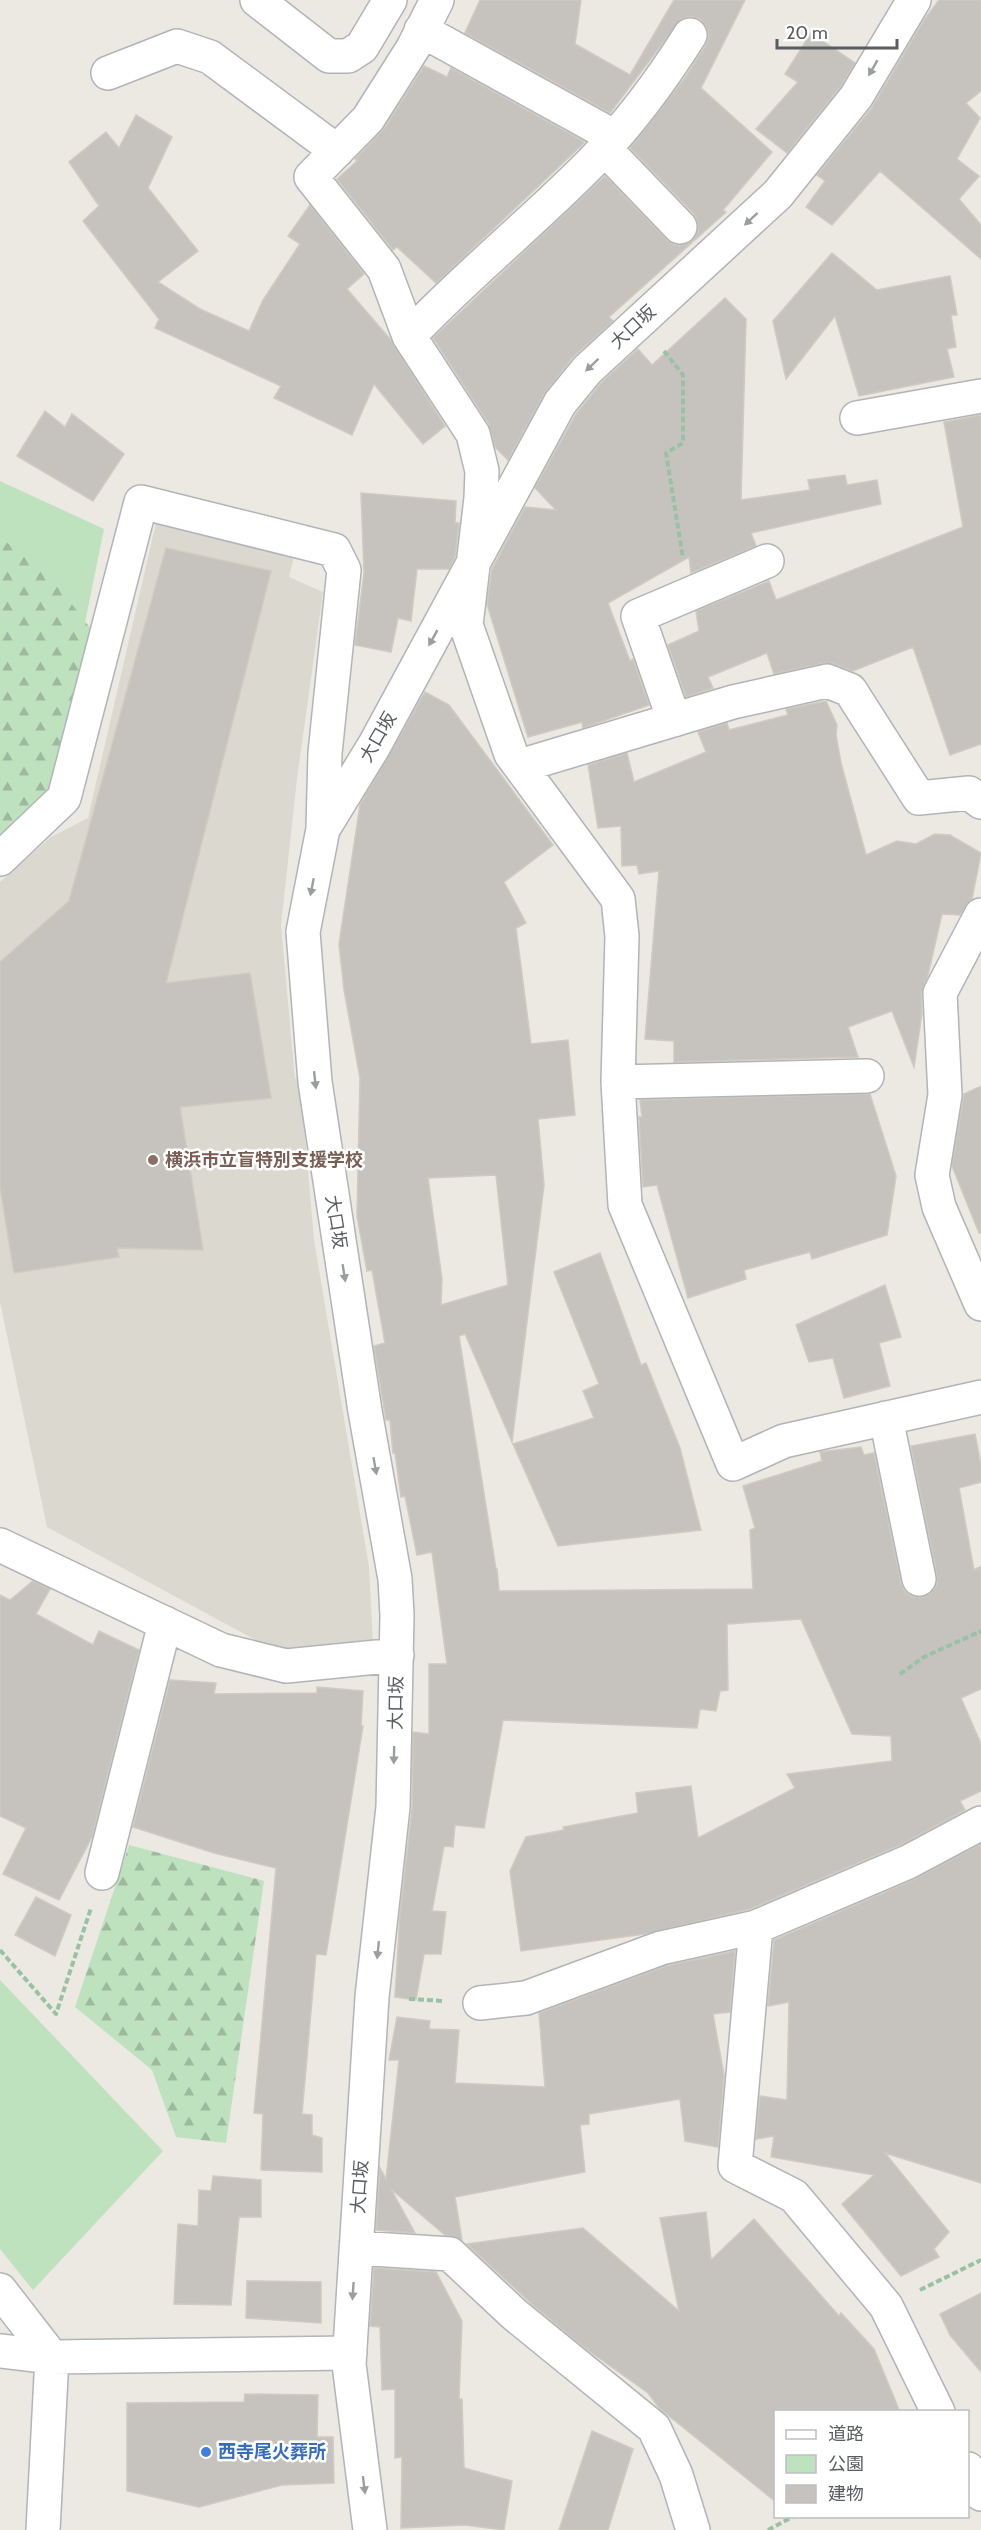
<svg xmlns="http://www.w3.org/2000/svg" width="981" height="2530" viewBox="0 0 981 2530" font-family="Cabin,'Noto Sans JP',sans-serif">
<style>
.education{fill:#dbd8cf}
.green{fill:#bfe2be}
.forest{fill:url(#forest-firs)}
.building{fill:#c6c3be;stroke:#d0cac0;stroke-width:1.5;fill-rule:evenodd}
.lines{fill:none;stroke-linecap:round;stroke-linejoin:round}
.minor-casing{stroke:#b1b4b8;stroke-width:36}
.path{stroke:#98c2a3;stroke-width:4;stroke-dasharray:6 3;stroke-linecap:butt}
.minor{stroke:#fff;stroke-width:33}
.oneway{fill:#9b9ea0}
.education-dot{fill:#8d6e63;stroke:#fff;stroke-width:2}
.shop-dot{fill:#3f7fe0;stroke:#fff;stroke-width:2}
.labels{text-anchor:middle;stroke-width:5;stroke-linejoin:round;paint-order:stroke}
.street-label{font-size:18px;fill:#595d61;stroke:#fff}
.education-label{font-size:18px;font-weight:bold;fill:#785e54;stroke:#fff;text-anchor:start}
.shop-label{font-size:18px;font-weight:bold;fill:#366cbe;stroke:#fff;text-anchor:start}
</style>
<defs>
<pattern id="forest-firs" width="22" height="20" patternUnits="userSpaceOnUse" patternTransform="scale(1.5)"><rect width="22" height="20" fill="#bfe2be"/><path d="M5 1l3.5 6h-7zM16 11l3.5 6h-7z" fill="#9eba9e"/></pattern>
</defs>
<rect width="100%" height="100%" fill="#ebe9e1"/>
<path class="education" d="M162,519L294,557L289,577L323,592L297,779L281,925L295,1079H300L314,1240L369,1567L373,1644L276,1651L47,1527L0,1302V882L51,837L88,818L156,523Z"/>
<path class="green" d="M0,481L104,529L50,795L0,840Z
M0,1980L163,2151L33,2290L0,2249Z"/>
<path class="forest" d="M0,537L51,577L94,633L50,795L0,833Z
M129,1845L264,1881L226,2143L176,2137L152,2070L75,2007Z"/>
<path class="building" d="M480,0H581L575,44L630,75L674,0H745L701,88L772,152L723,210L726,212L609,317L613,321L572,358L544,394L508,460L495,447L489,424L433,338L605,176L667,240L674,245H684L693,240L698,232V223L694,214L630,148L684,79L706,45L709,35L706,26L700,19L690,16L681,19L610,113L465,33Z
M939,0H981V91L966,103L980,118L957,159L979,176L959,199L981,225V259L880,171L832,225L806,207L825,181L817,175L871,109L924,20Z
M811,33L855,63L841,86L787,153L756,129L798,82L785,74Z
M424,66L447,77L451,68L585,142L436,283L397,247L393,250L337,179L357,161L355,159L384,129Z
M136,115L172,137L148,188L198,251L158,282L200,309L249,331L263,300L300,244L288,236L310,205L364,274L347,289L390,339L445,426L423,444L374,384L352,435L274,398L281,386L155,328L159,319L83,221L99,206L69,162L106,132L119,148Z
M832,253L877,290L950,276L957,315H951L956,347L947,349L954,377L859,396L835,316L786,379L773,321Z
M725,298L746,319L741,500L810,490L808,480L845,475L847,485L877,480L881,504L751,533L756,546L691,573L689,557L608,603L630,661L633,659L649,705L583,728L582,722L528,737L487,604L492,569L525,507L556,510L535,488L576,414L601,383L638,349L652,365Z
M45,411L65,427L72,414L124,454L93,501L17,456Z
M981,415V744L950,755L913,647L853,671L834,664L824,663L774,674L767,653L708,677L713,688L686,697L668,645L699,631L696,611L769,581L776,600L963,527L944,422Z
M361,493L456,501L455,523H459L455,557L449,569H417L411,621L398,618L391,652L355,645L364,573Z
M166,548L271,571L166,983L250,973L271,1098L180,1107L203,1250L117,1248L119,1257L14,1273L0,1187V962L69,901Z
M425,692L449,705L553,845L504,882L526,923L516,928L531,1044L568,1040L575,1115L538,1119L544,1185L512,1442L465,1334L459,1336L496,1569H497L499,1591L753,1589L750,1530L755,1528L743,1486L822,1461L820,1452L861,1447L864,1455L874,1453L901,1583L905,1592L913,1597H923L931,1593L937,1585V1575L911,1446L975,1434L981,1465V1482L959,1488L974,1570L981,1566V1689L961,1698L981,1744V1791L960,1801L965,1810L900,1845L750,1909L645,1934L521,1951L510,1871L526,1837L564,1830L563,1827L638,1813L636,1793L691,1786L698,1838L795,1788L787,1774L892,1761L891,1736L852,1734L801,1619L727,1624L728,1690L720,1691L716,1711L700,1709L697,1728L503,1720L484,1828L455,1825L453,1847L444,1846L432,1911L446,1912L441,1954H424L416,2000L395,1997L400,1914L412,1809L413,1732L429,1734V1664H447L432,1552L417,1555L405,1496L401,1497L395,1453H393L390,1420H386L374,1346L385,1343L372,1270L367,1271L357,1216L360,1078L344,990L339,944L360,805ZM496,1175L508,1285L441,1305L442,1279L428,1178Z
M826,701L837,725L836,735L841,763L866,855L897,841L916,844L935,834L950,835L981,853L972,899L960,915L942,914L928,975L921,993L922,1013L914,1067L892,1011L848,1027L858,1057L674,1062V1041L645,1039L659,871L639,874L637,865L622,866L621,826L598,828L588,765L627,753L634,782L706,752L698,732L727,723L729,730L788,715L786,709Z
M981,1086V1233H979L952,1166L964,1094Z
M870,1094L896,1176L887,1235L812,1259L810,1252L744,1270L746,1279L688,1298L657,1185L643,1187L639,1117H642L640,1100Z
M600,1253L641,1365L646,1363L680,1448L701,1530L558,1546L513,1444L594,1418L583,1391L599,1384L554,1272Z
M885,1285L901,1337L879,1343L890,1386L844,1398L833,1358L809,1362L796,1325Z
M33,1581L50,1589L36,1614L93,1645L99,1631L139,1650L92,1837L59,1900L3,1874L26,1828L0,1816V1595L10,1600Z
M170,1680L216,1683L214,1694L317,1693V1687L363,1691L361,1726H363L326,1955L316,1954L302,2114L312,2115V2135L322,2138V2172L261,2170L263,2114L254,2113L276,1868L214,1853L133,1827Z
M981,1844V2183L885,2153L949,2232L934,2249L939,2257L901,2276L842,2204L874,2175L771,2157L774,2136L756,2139L760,2096L787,2100L789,2002L768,2006L774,1940L915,1879Z
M36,1897L71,1915L55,1956L15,1935Z
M735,1951L730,2012L713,2014L724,2075L718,2147L685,2141L680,2099L589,2114V2124L580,2125L585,2172L455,2197L462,2240L445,2235L391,2189L415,2233L376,2230L380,2168L386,2179L399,2060H389L397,2017L430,2021L429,2029L459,2030L455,2083L545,2087L539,2013L666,1966Z
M213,2176L261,2180V2217H239L231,2305L174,2304L178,2224L198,2226L199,2190L211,2191Z
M706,2212L711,2260L754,2219L839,2316L841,2313L874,2349L900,2412H776V2502L659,2408L648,2393L585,2348L534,2306L467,2244L583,2228L679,2311L660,2218Z
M374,2268L436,2272L462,2321L459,2399H462L464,2468L512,2481L504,2530L465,2525L401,2528L402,2457L395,2458V2389L382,2390L380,2327L370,2326Z
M247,2281L321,2282V2323L246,2318Z
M981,2293V2372L950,2335L940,2314Z
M245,2394L318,2395L317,2437H333L334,2483L282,2485L199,2507L127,2491V2403L244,2402Z
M592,2431L633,2449L608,2530H559Z"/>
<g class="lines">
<g class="minor-casing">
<path id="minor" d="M257,0L329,56H348L362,47L390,0
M437,0L413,48L368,119L311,177L384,269L409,336L473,434L482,471L481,498L466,625L511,754L618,899L622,936L618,1082L625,1205L733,1464L784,1441L981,1397
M421,30L613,136
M108,73L177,46L210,57L337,151
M604,148L680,227
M409,336C467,275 533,222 592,162C628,125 663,78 690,35
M857,418L981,396
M674,720L638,616L767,561
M520,766L733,702L827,681L850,690L919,798L969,793L981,802
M0,859L64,798L141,502L334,550L344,570L325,753L323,828
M981,915L940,993L945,1095L932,1175L939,1207L981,1304
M618,1082L867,1076
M886,1418L919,1579
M0,1545L221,1650L286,1666L397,1655
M102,1873L165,1623
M756,1927L735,2166L794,2196L886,2306L938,2412
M480,2003L526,1998L661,1948L756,1927L908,1862L981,1823
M357,2248L450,2254L514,2314L654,2428L676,2475L693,2530
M0,2290L52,2357L43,2530
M0,2351L52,2357L350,2353
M968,2469L981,2494
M370,2530L349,2364L372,1997L393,1807L397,1615L395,1579L365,1411L315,1082L303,932L323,829L374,746L560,403L587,370L778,194L856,97L914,0"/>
</g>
<path class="path" d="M664,351L683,375V443L666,453L683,558
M900,1674L924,1657L981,1631
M0,1950L56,2014L91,1908
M409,1999L444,2001
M920,2290L981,2260
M768,2530L794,2516"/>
<use href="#minor" class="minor"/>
</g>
<defs><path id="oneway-solid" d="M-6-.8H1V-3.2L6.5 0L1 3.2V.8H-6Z" transform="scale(1.5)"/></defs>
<g class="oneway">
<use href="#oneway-solid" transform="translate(873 68) rotate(120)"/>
<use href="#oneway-solid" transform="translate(751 219) rotate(137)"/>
<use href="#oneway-solid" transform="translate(592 365) rotate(136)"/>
<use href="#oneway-solid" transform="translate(433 638) rotate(119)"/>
<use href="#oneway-solid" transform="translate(312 887) rotate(101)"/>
<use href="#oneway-solid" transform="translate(315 1080) rotate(84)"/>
<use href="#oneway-solid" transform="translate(344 1273) rotate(81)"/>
<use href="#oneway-solid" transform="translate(375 1466) rotate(80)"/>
<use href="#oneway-solid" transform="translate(394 1755) rotate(91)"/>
<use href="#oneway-solid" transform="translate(378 1950) rotate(96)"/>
<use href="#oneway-solid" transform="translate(353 2291) rotate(94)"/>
<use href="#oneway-solid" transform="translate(364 2485) rotate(83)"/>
</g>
<circle class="education-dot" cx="153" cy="1160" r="6"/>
<circle class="shop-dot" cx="206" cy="2452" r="6"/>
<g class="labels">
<g class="street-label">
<text transform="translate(633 327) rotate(-43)" y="6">大口坂</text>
<text transform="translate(378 737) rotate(-60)" y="6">大口坂</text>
<text transform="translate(336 1222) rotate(81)" y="6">大口坂</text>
<text transform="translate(396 1703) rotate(-89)" y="6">大口坂</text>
<text transform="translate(360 2187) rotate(-86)" y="6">大口坂</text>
</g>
<g class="education-label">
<text x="165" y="1166">横浜市立盲特別支援学校</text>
</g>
<g class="shop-label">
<text x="218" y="2458">西寺尾火葬所</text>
</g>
</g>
<rect x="774" y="2410" width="195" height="108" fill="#ffffff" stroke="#bdbec0" stroke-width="1.5"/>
<rect x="786" y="2430" width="30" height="9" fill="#ffffff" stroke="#bdbec0" stroke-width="1.5"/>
<text x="828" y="2440" font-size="18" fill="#595d61">道路</text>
<rect x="786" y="2455" width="30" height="18" fill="#bfe2be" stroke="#bdbec0" stroke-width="1.5"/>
<text x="828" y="2470" font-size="18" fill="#595d61">公園</text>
<rect x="786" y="2485" width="30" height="18" fill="#c6c3be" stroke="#bdbec0" stroke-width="1.5"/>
<text x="828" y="2500" font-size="18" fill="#595d61">建物</text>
<path d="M777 39v9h120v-9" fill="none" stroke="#595d61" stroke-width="3"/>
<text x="786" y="39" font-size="18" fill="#595d61" stroke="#ffffff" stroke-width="4.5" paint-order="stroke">20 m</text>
</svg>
